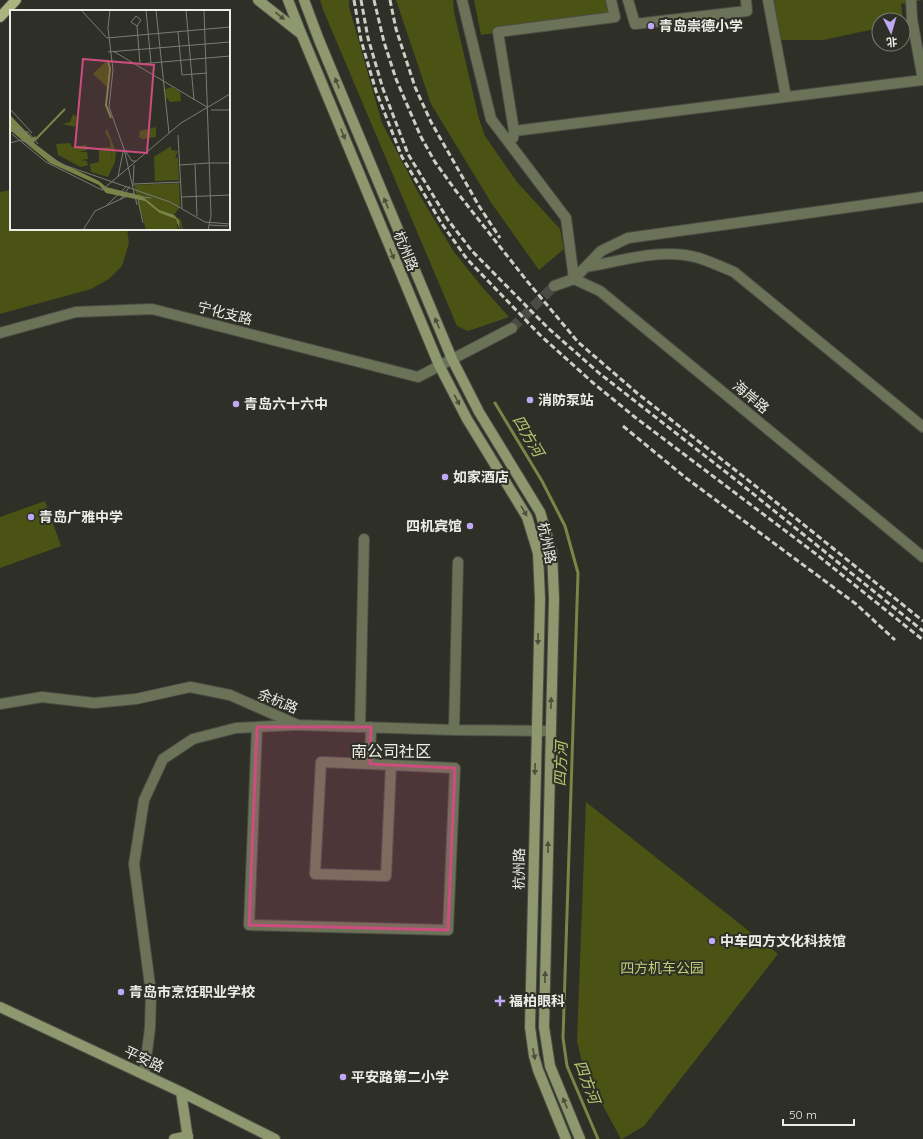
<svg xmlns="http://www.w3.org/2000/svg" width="923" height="1139" viewBox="0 0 923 1139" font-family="Quicksand,'Noto Sans SC',sans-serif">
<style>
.green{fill:#4a5214}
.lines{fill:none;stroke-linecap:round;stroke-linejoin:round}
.stream{stroke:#7a8547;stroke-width:3}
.street-tunnel{stroke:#4a4c44;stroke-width:10;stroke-dasharray:10 5;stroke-linecap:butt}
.street-casing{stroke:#4c4e46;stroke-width:12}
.secondary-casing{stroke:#4c4e46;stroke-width:12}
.primary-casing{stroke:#4c4e46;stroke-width:12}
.street{stroke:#6c7258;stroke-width:10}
.secondary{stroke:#8f976e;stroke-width:10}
.primary{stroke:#a9b47f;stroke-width:10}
.rail{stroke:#cccec7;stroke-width:3;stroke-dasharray:6 3;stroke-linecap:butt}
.oneway{fill:#4b4f3c}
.marked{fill:#cc4d7e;fill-opacity:0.2;stroke:#cc4d7e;stroke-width:3;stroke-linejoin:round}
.poi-dot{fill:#bfa9f4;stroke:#2e3027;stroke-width:1.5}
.labels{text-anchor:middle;stroke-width:4;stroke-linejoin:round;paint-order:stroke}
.poi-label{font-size:14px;font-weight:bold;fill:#ecede7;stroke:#2e3027;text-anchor:start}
.street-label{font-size:14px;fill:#ecede7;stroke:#2e3027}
.park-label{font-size:14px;fill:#bfcf75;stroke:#2e3027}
.water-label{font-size:15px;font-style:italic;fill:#baca70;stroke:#2e3027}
.quarter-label{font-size:16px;fill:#ecede7;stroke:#2e3027}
.inset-river{fill:none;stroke:#7a8547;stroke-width:2}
.inset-road{fill:none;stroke:#7a7c74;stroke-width:1}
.view{fill:#cc4d7e;fill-opacity:0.15;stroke:#cc4d7e;stroke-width:2}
.inset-edge{fill:none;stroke:#ecede7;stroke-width:2}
</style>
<rect width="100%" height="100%" fill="#2e3027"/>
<path class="green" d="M320,0H349V7L382,123L420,196L454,252L483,288L509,317L468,331L457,326L324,12Z
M396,0H453L454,12L479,119L485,136L517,182L560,229L564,249L539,270L492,204L431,104Z
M474,0H612L615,17L481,35Z
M774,0H923L901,4L903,20H879V28L823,40H780Z
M11,190V229H127L129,243L122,266L109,279L91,289L0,314V192Z
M45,501L61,546L0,568V517Z
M586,802L778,954L644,1126L622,1139H621L584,1071L577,1041Z"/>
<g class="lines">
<path class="stream" d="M495,403L542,481L565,526L578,573L563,1038L567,1066L598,1139"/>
<path class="street-tunnel" d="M512,328L554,286"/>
<g class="street-casing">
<path id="street" d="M462,0L491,119L566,218L574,279
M628,0L635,24L747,11L746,0
M768,0L786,97
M911,0L912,19L923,80
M514,131L923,80
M513,138L514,131L498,32L615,17L611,0
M586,267C622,261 663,247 699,258C711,262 722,267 734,272L923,427
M574,279L601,251L628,238L923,197
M554,286L574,279L600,291L923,557
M0,333L76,312L152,309L418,377L512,328
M0,704L42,697L94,703L136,699L190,687L230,695L298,725L454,730L550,731
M257,727L249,925L448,930L455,768L370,764L371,727
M360,727L364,539
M454,730L458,562
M370,764L321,762L315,874L386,876L391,765
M144,1075L150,1028L151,993L134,864L144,800L163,759L193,739L236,728L296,725"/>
</g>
<g class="secondary-casing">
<path id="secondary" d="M258,0L300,33
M288,0L301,33L439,365L467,419L527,517L538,553L540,599L530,1027L534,1056L538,1070L566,1139
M304,0L319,40L452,359L479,412L540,512L552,552L554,599L544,1027L550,1066L580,1139
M0,1007L181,1092L275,1139
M181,1092L188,1139
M174,1139L188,1136"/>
</g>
<g class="primary-casing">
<path id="primary" d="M0,17L16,0"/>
</g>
<use href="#street" class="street"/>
<use href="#secondary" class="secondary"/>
<use href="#primary" class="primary"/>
<path class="rail" d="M354,0L361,40L376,91L402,157L442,224L467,259L540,335L592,382L636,418L816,554L923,640
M361,0L368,38L383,89L408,154L448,220L472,251L548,328L599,373L736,480L923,631
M374,0L384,42L396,79L421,137L435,162L456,191L527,281L578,342L637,393L767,495L923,621
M390,0L396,29L415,87L431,122L479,206L500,238
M623,426L686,478L856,604L895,640"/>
</g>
<defs><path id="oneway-solid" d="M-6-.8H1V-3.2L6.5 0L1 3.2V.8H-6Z"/></defs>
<g class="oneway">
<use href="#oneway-solid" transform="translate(280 16) rotate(39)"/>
<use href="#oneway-solid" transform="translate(337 83) rotate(-113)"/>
<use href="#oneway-solid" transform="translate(343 134) rotate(68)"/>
<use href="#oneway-solid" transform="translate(386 203) rotate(-113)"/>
<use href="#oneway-solid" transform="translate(392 254) rotate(68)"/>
<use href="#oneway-solid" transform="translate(437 323) rotate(-113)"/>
<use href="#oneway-solid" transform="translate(457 400) rotate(62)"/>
<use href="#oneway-solid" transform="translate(524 511) rotate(60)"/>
<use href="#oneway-solid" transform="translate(538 639) rotate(92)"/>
<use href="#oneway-solid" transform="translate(551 703) rotate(-88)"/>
<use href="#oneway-solid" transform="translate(535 769) rotate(91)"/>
<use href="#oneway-solid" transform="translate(548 847) rotate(-89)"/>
<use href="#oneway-solid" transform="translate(545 977) rotate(-89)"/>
<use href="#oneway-solid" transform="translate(534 1054) rotate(79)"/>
<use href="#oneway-solid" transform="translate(565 1103) rotate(-113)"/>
</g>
<path class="marked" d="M257,727H371L370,764L455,768L448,930L249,925Z"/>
<g class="poi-dot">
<circle cx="651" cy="26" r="4"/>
<circle cx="530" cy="400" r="4"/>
<circle cx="236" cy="404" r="4"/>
<circle cx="445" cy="477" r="4"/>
<circle cx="31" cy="517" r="4"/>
<circle cx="470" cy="526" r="4"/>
<circle cx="712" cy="941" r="4"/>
<circle cx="121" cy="992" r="4"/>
<path d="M498 995h4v4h4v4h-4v4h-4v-4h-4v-4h4z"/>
<circle cx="343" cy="1077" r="4"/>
</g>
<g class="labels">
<g class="poi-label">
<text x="659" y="31">青岛崇德小学</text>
<text x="538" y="405">消防泵站</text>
<text x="244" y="409">青岛六十六中</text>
<text x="453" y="482">如家酒店</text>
<text x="39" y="522">青岛广雅中学</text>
<text x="462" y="531" text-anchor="end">四机宾馆</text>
<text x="720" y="946">中车四方文化科技馆</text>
<text x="129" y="997">青岛市烹饪职业学校</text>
<text x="509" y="1006">福柏眼科</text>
<text x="351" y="1082">平安路第二小学</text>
</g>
<g class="street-label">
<text transform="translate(406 251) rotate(68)" y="5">杭州路</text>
<text transform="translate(225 313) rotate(14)" y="5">宁化支路</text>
<text transform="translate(751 397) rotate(40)" y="5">海岸路</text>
<text transform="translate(547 543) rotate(78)" y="5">杭州路</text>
<text transform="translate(278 701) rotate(23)" y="5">余杭路</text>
<text transform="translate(519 869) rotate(-89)" y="5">杭州路</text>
<text transform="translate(144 1059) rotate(25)" y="5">平安路</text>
</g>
<g class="park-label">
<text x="662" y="973">四方机车公园</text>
</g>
<g class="water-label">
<text transform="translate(528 436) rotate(59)" y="5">四方河</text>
<text transform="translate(561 764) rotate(-88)" y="5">四方河</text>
<text transform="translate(587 1082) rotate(69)" y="5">四方河</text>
</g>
<g class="quarter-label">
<text x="391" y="757">南公司社区</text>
</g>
</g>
<g transform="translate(10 10)">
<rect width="220" height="220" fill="#2e3027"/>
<path d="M96,51L99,59L97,77L83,64ZM162,77L170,82L171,91L160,92L155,86V79ZM63,104L67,107L65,117L52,114L60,112ZM146,117V127L132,129L129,127L130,121ZM97,119L106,142L105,152L98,167L81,162L80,154L89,152V158V138L100,137L102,152L100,131L95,122ZM60,133L62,137L77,135V140L69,142H77L78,149L71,150L77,151L78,155L71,157L48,145L46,134ZM161,136V140L168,141L165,148H168L169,170L145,171L144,147ZM169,173L170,197L164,205L171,210L173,220H171L170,213L167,214L168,220H136L124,175Z" fill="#4a5214"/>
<path d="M0,105L22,128L26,126L24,133L49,152L89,171L96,177L132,186L149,200L164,205L169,211L170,220L166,209L150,203L135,191L96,183L89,175L40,153L0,120Z" fill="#7a8547"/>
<path class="inset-river" d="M98,51L100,59L96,95L101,108M25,130L55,99"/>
<path class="inset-road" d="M71,0L97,28M100,0L98,18L103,60L99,97L114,139L127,195M136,0L141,53M146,0L159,123M176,0L184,90M194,0L201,206L198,220M127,16L121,12L126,6L131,10L127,16L130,54M168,22L172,65L197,63M97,28L220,17M103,41L197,97M98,42L220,32M130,54L220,46M0,99L22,123M201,100H220M0,112L38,146L54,155L160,192L195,212L220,214M0,122L9,120L18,122L28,134M2,124L36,152L92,180L171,113L220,84M168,125L172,198M0,133L11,130L22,135M114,139L122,151H126M199,153H220M185,154L187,206M169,155L199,153M108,167L113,142M124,174L170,172M123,176L124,155M171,187L220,185M110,190L120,176M97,195L117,176M133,213L128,190L132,187L141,188M199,215L218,216M73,220L85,201L124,183"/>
<path class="view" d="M73,49L144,55L137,143L65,137Z"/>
<rect width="220" height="220" class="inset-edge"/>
</g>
<g transform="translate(891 32) rotate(175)"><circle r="19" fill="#2e3027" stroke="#7a7c74"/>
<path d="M0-3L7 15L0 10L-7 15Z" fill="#bfa9f4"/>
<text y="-6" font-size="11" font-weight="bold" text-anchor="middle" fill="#ecede7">北</text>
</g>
<path d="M783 1119v6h71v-6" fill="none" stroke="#ecede7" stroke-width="2"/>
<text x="789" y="1119" font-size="12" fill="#ecede7" stroke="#2e3027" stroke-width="3" paint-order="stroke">50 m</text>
</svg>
